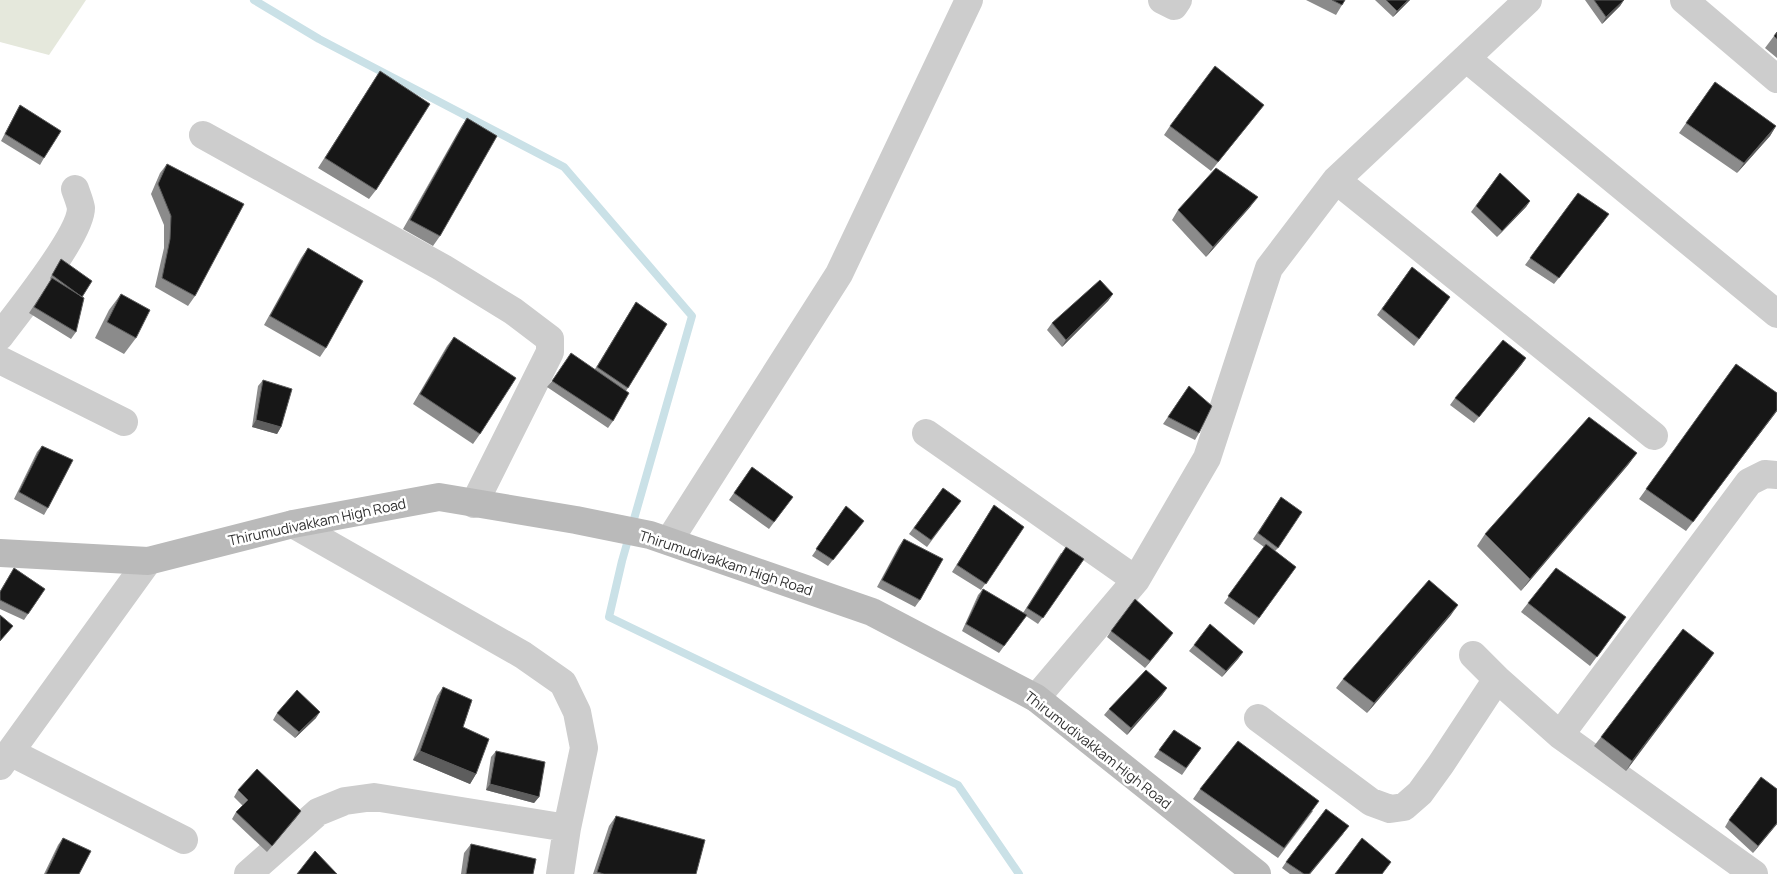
<svg xmlns="http://www.w3.org/2000/svg" width="1777" height="874" viewBox="0 0 1777 874" font-family="Manrope,sans-serif">
<style>
.green{fill:#e5e8dc}
.lines{fill:none;stroke-linecap:round;stroke-linejoin:round}
.stream{stroke:#cae1e7;stroke-width:8}
.street{stroke:#cdcdcd;stroke-width:28}
.secondary{stroke:#bababa;stroke-width:28}
.wall{fill:#8b8b8b}
.shaded-wall{fill:#5d5d5d}
.building{fill:#171717;stroke:#5d5d5d}
.labels{text-anchor:middle;stroke-width:5;stroke-linejoin:round;paint-order:stroke}
.street-label{font-size:14px;fill:#303030;stroke:#fff}
</style>
<rect width="100%" height="100%" fill="#fff"/>
<path class="green" d="M0,0H86L49,55L0,42Z"/>
<g class="lines">
<path class="stream" d="M254,0L319,39L564,167L692,316L622,561L609,617L958,785L1019,874"/>
<path class="street" d="M1162,0L1174,6L1178,0
M1684,0L1777,79
M1467,59L1777,314
M203,135L443,268L513,311L550,339V352L474,504
M1336,180L1654,436
M0,336C18,312 81,235 81,208C80,202 77,195 75,189
M0,360L124,422
M926,433L1136,580
M293,524L523,655L563,683L577,712L584,748L567,828L560,874
M669,541L839,274L969,0
M1473,655L1497,679L1560,735L1754,874
M1036,698L1136,580L1207,458L1269,268L1336,180L1528,0
M1258,718L1371,802L1390,809L1404,807L1420,793L1441,764L1497,679
M1560,735L1749,482L1765,474L1777,475
M10,752L184,840
M0,766L148,561
M248,874L318,812L345,801L374,797L567,828"/>
<path class="secondary" d="M0,553L148,561L293,524L439,497L576,520L650,535L872,612L1036,698L1257,874"/>
</g>
<path class="wall" d="M1306,0H1345L1336,15Z
M1375,0H1410L1393,17Z
M1585,0H1624L1620,6L1602,24Z
M1777,32V58L1765,48Z
M380,71L376,190L369,199L318,168Z
M1715,82L1776,126L1770,136L1737,173L1679,133Z
M20,105L44,158L40,165L1,141L16,112Z
M1257,114L1211,171L1164,135L1170,126Z
M467,118L440,236L433,246L403,229L461,127Z
M167,164L195,296L188,306L155,287L164,248V225L151,194L160,173Z
M1500,173L1530,201L1526,207L1497,237L1471,212Z
M1578,193L1604,221L1554,284L1525,265Z
M1251,206L1206,257L1172,220L1178,210Z
M308,248L326,348L320,357L264,325L301,258Z
M61,259L82,297L76,332L71,339L29,313L51,280L50,278Z
M1412,267L1450,297L1414,346L1377,315Z
M121,294L136,338L124,354L95,338L109,310Z
M1113,294L1108,301L1062,347L1047,330L1052,323Z
M636,302L667,324L626,391L613,421L608,428L547,387L552,381L595,369Z
M454,337L480,434L473,444L413,404L447,346Z
M1522,364L1474,423L1450,405L1455,398Z
M1736,364L1777,393V411L1686,531L1639,499Z
M263,380L281,427L277,434L252,427L258,386Z
M1189,386L1199,433L1195,440L1163,424Z
M42,446L48,508L44,515L14,499L37,452Z
M1637,453L1628,465L1521,591L1477,546L1485,534Z
M752,467L793,497L769,529L729,500Z
M943,488L961,501L927,547L909,534Z
M1281,497L1278,548L1275,551L1296,567L1254,625L1224,603L1264,547L1253,539Z
M994,505L1024,527L981,590L952,572Z
M846,506L859,527L828,566L812,556Z
M904,539L920,600L915,607L877,587L899,546Z
M1061,553L1084,559L1038,624L1026,616L999,653L962,631L978,595L983,589L1023,613Z
M14,568L45,589L24,620L0,609V591Z
M1528,603L1626,617L1590,666L1521,612Z
M1451,615L1367,713L1336,688L1343,679Z
M1111,631L1173,633L1145,668L1107,637Z
M1194,645L1243,652L1238,659L1222,677L1189,651Z
M1707,663L1626,771L1594,746L1601,737Z
M443,687L476,774L470,784L413,760L437,696Z
M1167,688L1162,695L1127,735L1104,715L1109,709Z
M277,713L316,718L295,738L273,720Z
M1174,730L1201,748L1182,775L1154,757Z
M496,751L539,797L534,803L486,790L491,757Z
M1200,789L1313,811L1278,858L1193,799Z
M238,790L301,811L267,852L232,819L236,812L243,806L234,797Z
M616,816L696,874H593L609,826Z
M1729,820L1777,824L1753,853L1725,827Z
M1344,833L1310,874H1290L1282,868L1286,862Z
M63,838L79,874H44L58,845Z
M471,844L533,874H461L464,853Z"/>
<path class="shaded-wall" d="M1408,0H1410L1393,17L1397,11Z
M1624,0L1620,6L1602,24L1606,17Z
M1776,126L1770,136L1737,173L1744,163Z
M1258,197L1251,206L1206,257L1213,247Z
M1530,201L1526,207L1497,237L1502,231Z
M1113,294L1108,301L1062,347L1066,340Z
M1526,358L1522,364L1474,423L1479,417Z
M1777,410V411L1686,531L1693,522Z
M256,420L281,427L277,434L252,427Z
M1637,453L1628,465L1521,591L1530,579Z
M1458,605L1451,615L1367,713L1374,703Z
M1173,633L1168,640L1145,668L1150,661Z
M1243,652L1238,659L1222,677L1226,671Z
M1714,653L1707,663L1626,771L1632,761Z
M1167,688L1162,695L1127,735L1131,728Z
M320,712L316,718L295,738L299,732Z
M420,751L476,774L470,784L413,760Z
M490,784L539,797L534,803L486,790Z
M301,811L296,818L267,852L272,846Z
M1777,823V824L1753,853L1758,846Z
M1349,826L1310,874H1309Z"/>
<path class="building" d="M1332,0H1345L1342,5Z
M1386,0H1408L1397,11Z
M1594,0H1624L1606,17Z
M1777,32V39L1774,36Z
M1215,66L1264,105L1218,162L1170,126Z
M380,71L430,104L376,190L325,158Z
M1715,82L1776,126L1744,163L1686,123Z
M20,105L61,131L44,158L5,134Z
M467,118L497,136L440,236L410,220Z
M167,164L244,204L195,296L162,278L170,239L171,216L158,184Z
M1216,168L1258,197L1213,247L1178,210Z
M1500,173L1530,201L1502,231L1476,206Z
M1578,193L1609,214L1559,278L1530,258Z
M308,248L363,281L326,348L270,316Z
M61,259L92,281L82,297L52,275Z
M1412,267L1450,297L1419,339L1382,309Z
M52,278L84,298L76,332L34,307Z
M1100,280L1113,294L1066,340L1052,323Z
M121,294L150,310L136,338L107,322Z
M636,302L667,324L628,388L597,367Z
M454,337L516,378L480,434L420,394Z
M1503,340L1526,358L1479,417L1455,398Z
M571,353L629,393L613,421L552,381Z
M1736,364L1777,393V410L1693,522L1646,489Z
M263,380L292,389L281,427L256,420Z
M1189,386L1212,406L1199,433L1168,417Z
M1589,417L1637,453L1530,579L1485,534Z
M42,446L73,460L48,508L19,492Z
M752,467L793,497L774,522L734,493Z
M943,488L961,501L931,540L914,528Z
M1281,497L1302,512L1278,548L1258,533Z
M994,505L1024,527L986,584L957,565Z
M846,506L864,521L833,560L816,549Z
M904,539L943,559L920,600L882,580Z
M1266,544L1296,567L1259,618L1228,596Z
M1066,547L1084,559L1043,618L1027,608Z
M14,568L45,589L28,614L0,600V592Z
M1556,568L1626,617L1597,657L1528,603Z
M1429,580L1458,605L1374,703L1343,679Z
M983,589L1027,615L1004,646L966,624Z
M1135,599L1173,633L1150,661L1111,631Z
M0,615L13,626L0,641Z
M1210,624L1243,652L1226,671L1194,645Z
M1683,629L1714,653L1632,761L1601,737Z
M1146,670L1167,688L1131,728L1109,709Z
M443,687L472,700L463,727L489,739L476,774L420,751Z
M297,690L320,712L299,732L277,713Z
M1174,730L1201,748L1186,768L1159,750Z
M1238,741L1319,801L1284,848L1200,789Z
M496,751L545,762L539,797L490,784Z
M257,769L301,811L272,846L236,812L248,800L238,790Z
M1761,777L1777,789V823L1758,846L1729,820Z
M1326,809L1349,826L1309,874H1304L1286,862Z
M616,816L705,840L696,874H604L597,872Z
M63,838L91,851L79,874H46Z
M1362,838L1391,862L1382,874H1335Z
M471,844L536,859L533,874H466Z
M315,851L337,874H297Z"/>
<g class="labels">
<g class="street-label">
<text transform="translate(317 522) rotate(-12)" y="5">Thirumudivakkam High Road</text>
<text transform="translate(726 563) rotate(18)" y="5">Thirumudivakkam High Road</text>
<text transform="translate(1098 750) rotate(38)" y="5">Thirumudivakkam High Road</text>
</g>
</g>
</svg>
